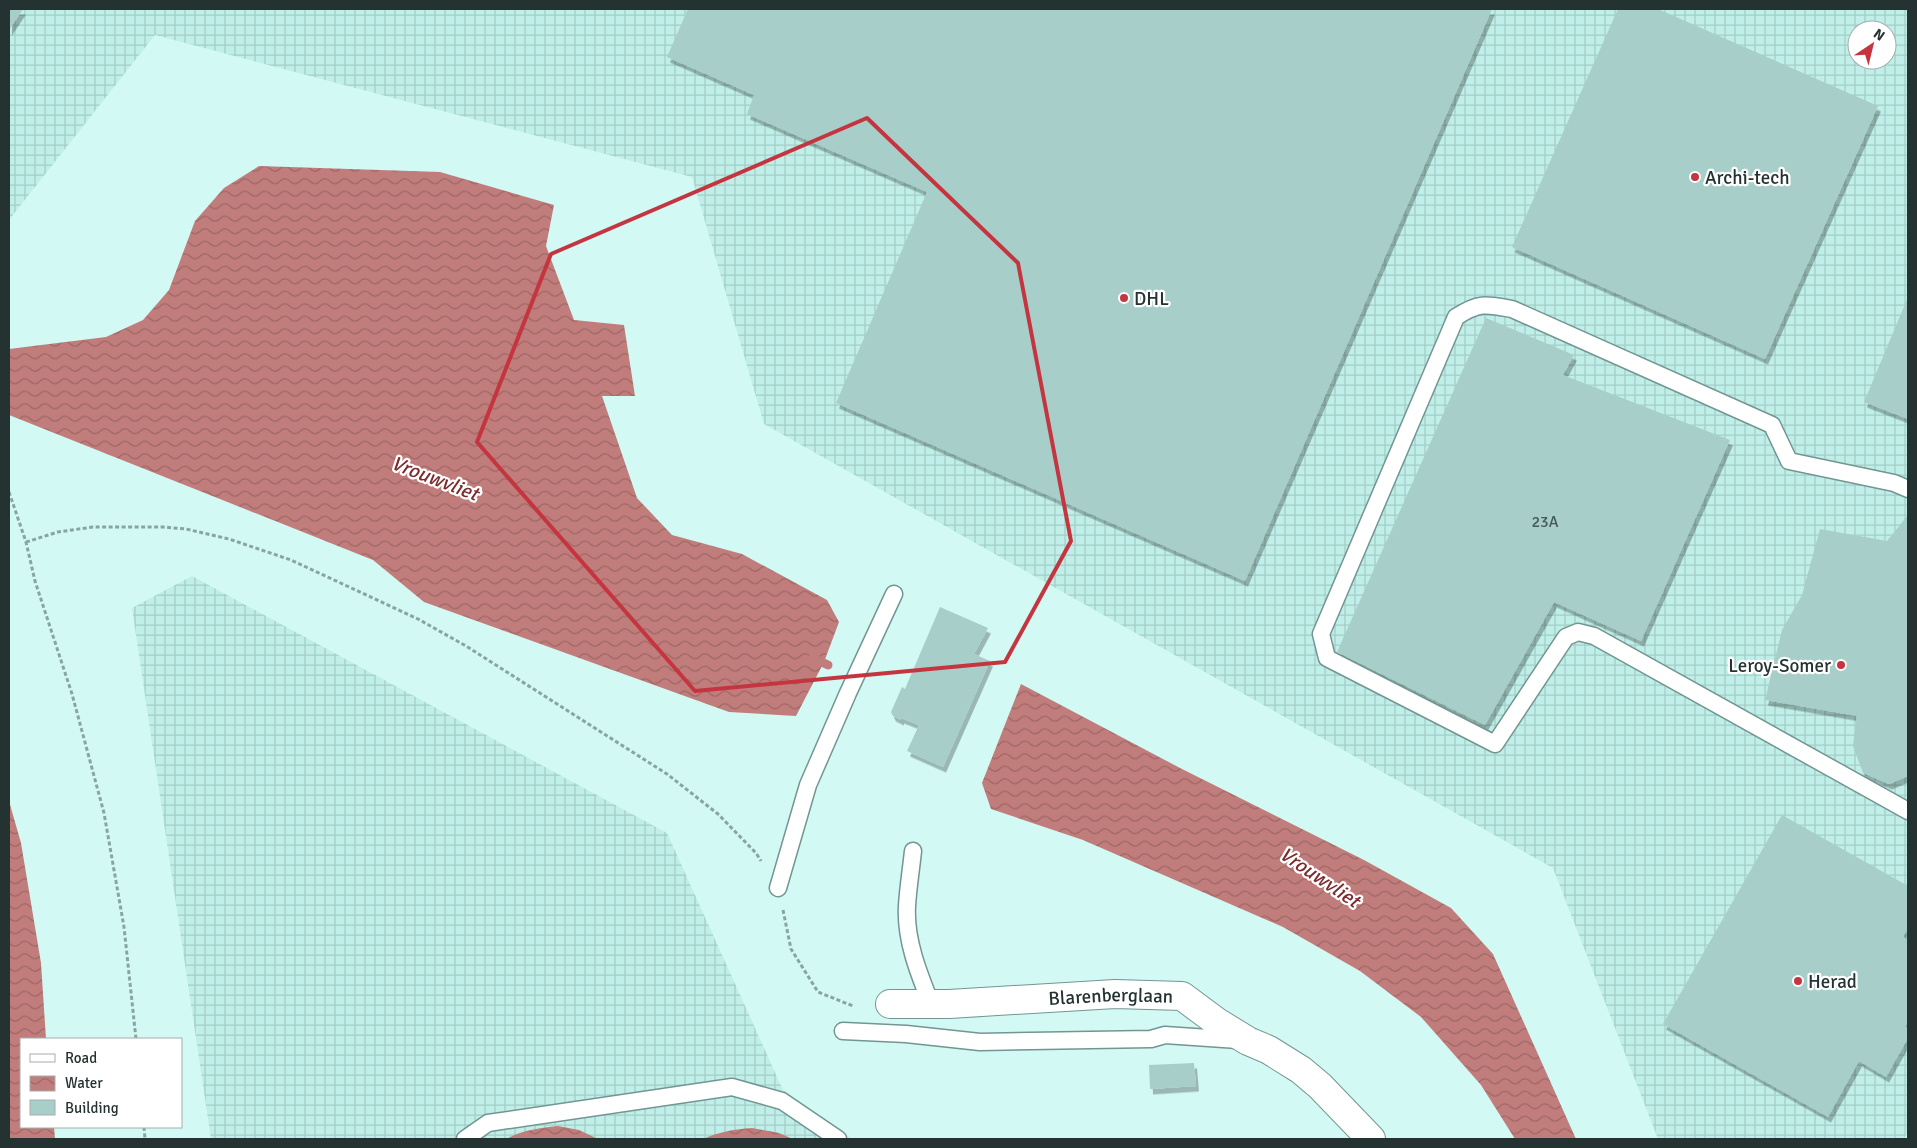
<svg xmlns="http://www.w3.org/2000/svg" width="1917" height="1148" viewBox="0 0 1917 1148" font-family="Signika,sans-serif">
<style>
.industrial{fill:url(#industrial-grid);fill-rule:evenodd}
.water{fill:url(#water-waves)}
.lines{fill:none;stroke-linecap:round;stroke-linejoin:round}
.stream{stroke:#c17d7b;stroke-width:9}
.building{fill:#a8cec9;filter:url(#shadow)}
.lane-casing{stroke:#729692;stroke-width:19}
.street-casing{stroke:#729692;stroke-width:30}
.path{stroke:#88a5a1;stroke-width:3;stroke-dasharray:4 2.5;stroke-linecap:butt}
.lane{stroke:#fff;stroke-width:16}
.street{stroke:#fff;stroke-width:28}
.marked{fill:none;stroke:#c53540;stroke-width:4;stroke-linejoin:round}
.poi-dot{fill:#c53540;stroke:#fff;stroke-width:2}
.labels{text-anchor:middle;stroke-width:4.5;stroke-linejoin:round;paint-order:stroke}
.number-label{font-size:16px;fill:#455a57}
.poi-label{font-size:19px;fill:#243331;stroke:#fff;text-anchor:start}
.street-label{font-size:19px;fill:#243331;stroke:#fff}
.water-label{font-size:20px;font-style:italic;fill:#7e2b2e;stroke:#fff}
</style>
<defs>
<pattern id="industrial-grid" width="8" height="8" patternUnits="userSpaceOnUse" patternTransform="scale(1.25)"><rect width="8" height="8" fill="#bfefe8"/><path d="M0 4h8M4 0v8" fill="none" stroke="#a4cdc7"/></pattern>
<pattern id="water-waves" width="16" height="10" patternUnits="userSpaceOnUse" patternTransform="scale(1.25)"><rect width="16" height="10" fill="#c17d7b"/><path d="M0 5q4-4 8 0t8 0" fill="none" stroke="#9d6765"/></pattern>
<filter id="shadow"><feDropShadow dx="3" dy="5.5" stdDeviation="0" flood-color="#0004"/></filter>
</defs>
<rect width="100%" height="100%" fill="#d2f9f4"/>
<path class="industrial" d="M9,9H1908V1132L1904,1139H1658L1553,868L764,424L692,177L155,35L9,220ZM1857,30H1887V60H1857Z
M192,576L667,833L783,1090L852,1139H211L132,608Z"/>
<path class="water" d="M259,166L440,172L554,205L546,246L574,320L624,325L635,396H602L637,498L672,535L742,554L827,600L839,622L824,662L796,716L729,712L424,602L373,560L9,415V349L106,337L143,320L169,290L195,221L224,188Z
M1021,684L1180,768L1364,860L1451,908L1493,954L1576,1139H1515L1481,1085L1421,1017L1360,971L1283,927L1083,840L991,809L982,783Z
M9,801L21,843L41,963L46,1039H21V1127H54L55,1139H9Z
M558,1126L579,1130L598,1139H506C522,1130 540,1128 558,1126Z
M752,1128L779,1133L793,1139H703C719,1132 735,1129 752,1128Z"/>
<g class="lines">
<path class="stream" d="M813,658L828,665"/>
</g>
<path class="building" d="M9,9H23L9,30Z
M688,9H1492L1245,581L836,403L927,192L747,114L754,95L667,57Z
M1618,9H1658L1878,106L1765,359L1512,247Z
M1908,297V419L1864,402Z
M1486,318L1574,355L1563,375L1730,440L1641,641L1554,602L1485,725L1337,652Z
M1908,515V776L1889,784L1863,773L1853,746L1857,716L1765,700L1782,630L1802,595L1820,529L1887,541Z
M940,607L988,628L974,654L990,661L943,767L907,751L919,725L901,718V720L893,716L891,712L902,687L905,689Z
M1782,815L1908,886V928L1903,937L1908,940V1022L1905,1027L1908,1029V1038L1886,1077L1859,1061L1828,1117L1663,1024Z
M1194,1063L1196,1086L1150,1089L1149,1065Z"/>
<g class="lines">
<g class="lane-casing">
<path id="lane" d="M1908,489L1894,483L1789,461L1772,425L1512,309C1486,304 1479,302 1456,317L1321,634L1327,658L1495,744L1566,637L1578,632L1594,636L1908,811
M913,851C911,870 908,888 907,906C905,940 919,974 931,1004
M778,888L808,785L848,693L894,594
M843,1031L906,1034L980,1042L1151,1039L1165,1035L1238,1040
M465,1139L488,1123L732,1087L782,1101L838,1139"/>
</g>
<g class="street-casing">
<g id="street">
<path id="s1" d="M890,1004H949L1115,994L1182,996L1217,1022L1248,1041L1269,1050L1301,1070L1320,1086L1371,1139"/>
</g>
</g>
<path class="path" d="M9,492L26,542L35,581L72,694L104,813L124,927L136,1039
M26,542L58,532L93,527H163L186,529L229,539L291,560L418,619L466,646L667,774L718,814L756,853L761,861
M783,910L791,949L818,992L853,1006
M144,1127L145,1139"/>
<use href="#lane" class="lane"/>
<use href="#street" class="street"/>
</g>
<path class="marked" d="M867,118L1018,263L1071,541L1005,662L695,691L477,442L551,254Z"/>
<g class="poi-dot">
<circle cx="1695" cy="177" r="5"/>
<circle cx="1124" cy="298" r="5"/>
<circle cx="1841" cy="665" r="5"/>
<circle cx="1798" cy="981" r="5"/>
</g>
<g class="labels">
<g class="number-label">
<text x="1545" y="527">23A</text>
</g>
<g class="poi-label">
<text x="1705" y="184">Archi-tech</text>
<text x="1134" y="305">DHL</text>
<text x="1831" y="672" text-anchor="end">Leroy-Somer</text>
<text x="1808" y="988">Herad</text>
</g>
<g class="street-label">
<text dy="7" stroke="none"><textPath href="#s1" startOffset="221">Blarenberglaan</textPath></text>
</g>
<g class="water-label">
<text transform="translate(435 478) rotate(21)" y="7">Vrouwvliet</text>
<text transform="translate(1320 877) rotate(34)" y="7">Vrouwvliet</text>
</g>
</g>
<rect width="1917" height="1148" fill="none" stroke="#243331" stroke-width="20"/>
<rect x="20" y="1038" width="162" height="90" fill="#ffffff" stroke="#a7adad"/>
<rect x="30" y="1054" width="25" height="8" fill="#ffffff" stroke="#a7adad"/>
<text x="65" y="1063" font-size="15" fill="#243331">Road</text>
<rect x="30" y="1076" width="25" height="15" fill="url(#water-waves)" stroke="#a7adad"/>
<text x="65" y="1088" font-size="15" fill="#243331">Water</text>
<rect x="30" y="1100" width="25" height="15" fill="#a8cec9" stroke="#a7adad"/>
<text x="65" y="1113" font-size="15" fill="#243331">Building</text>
<g transform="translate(1872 45) rotate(35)"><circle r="24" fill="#ffffff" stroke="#a7adad"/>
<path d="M0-4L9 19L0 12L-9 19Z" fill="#c53540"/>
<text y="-8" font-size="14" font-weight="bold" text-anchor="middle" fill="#243331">N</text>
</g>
</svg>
